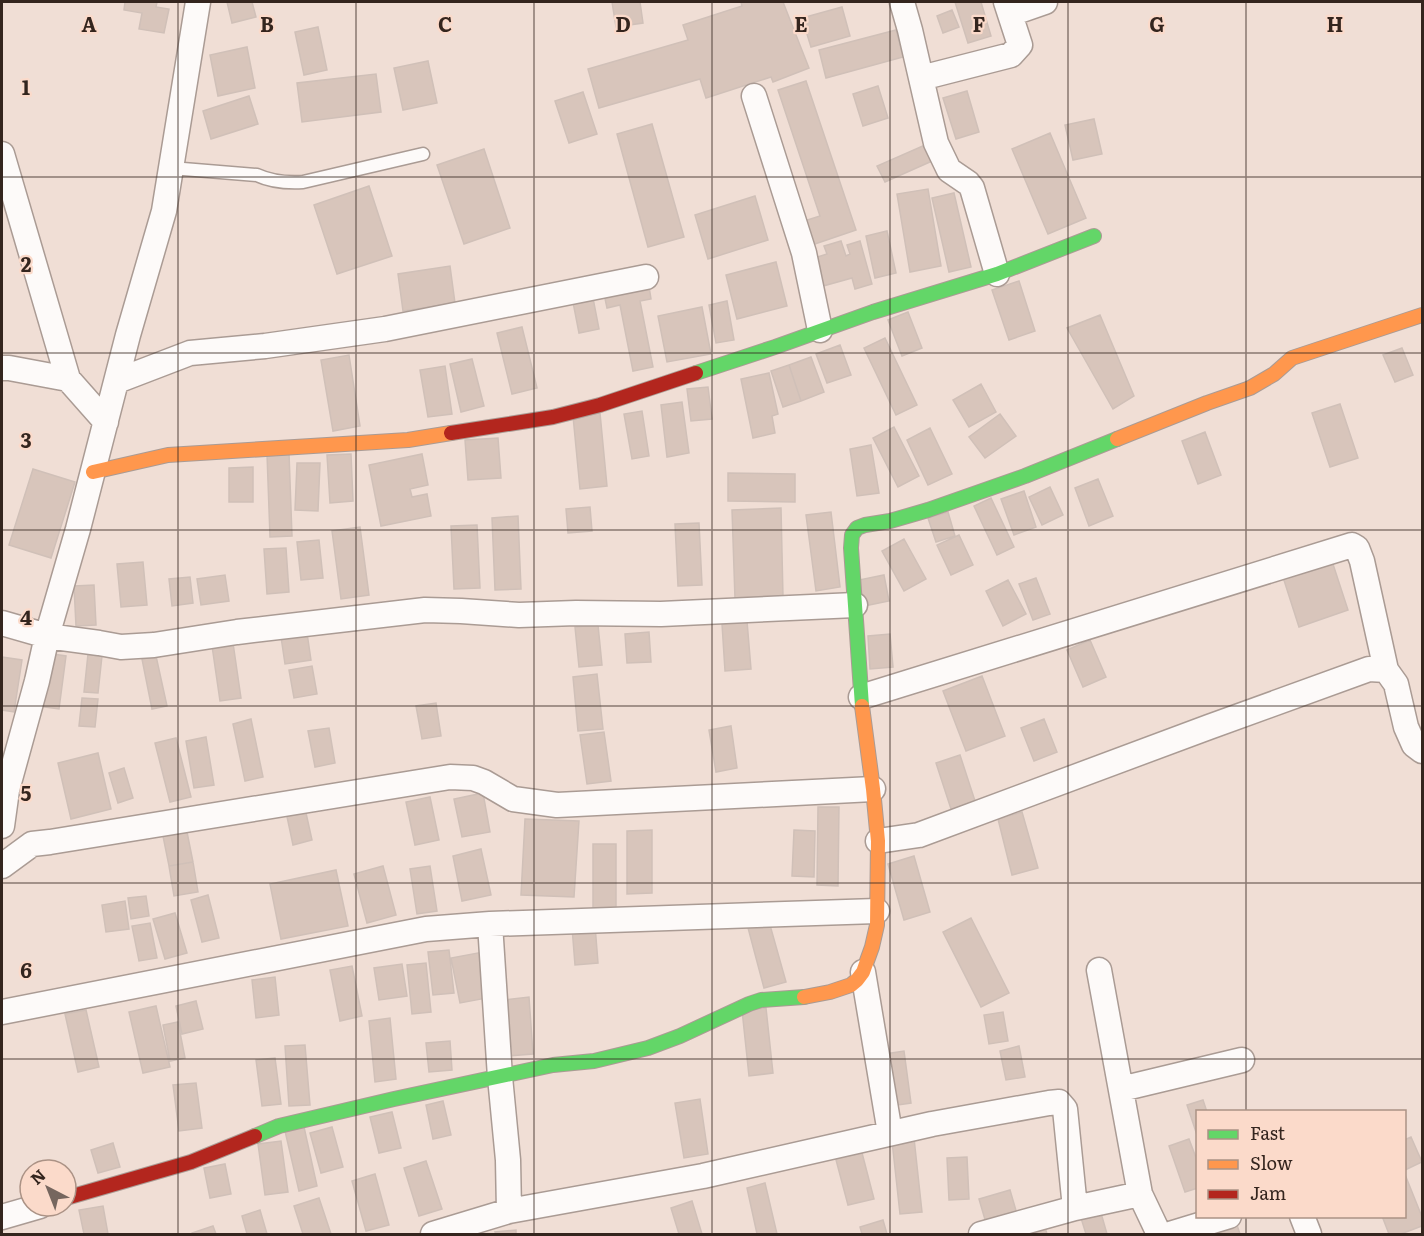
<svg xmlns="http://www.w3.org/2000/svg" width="1424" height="1236" viewBox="0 0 1424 1236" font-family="Literata,serif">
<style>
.building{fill:#d8c5bb;stroke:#d0c0b8;stroke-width:1.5}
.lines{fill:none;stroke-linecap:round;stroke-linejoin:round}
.lane-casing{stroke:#aa9b94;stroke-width:15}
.street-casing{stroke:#aa9b94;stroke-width:27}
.fast-casing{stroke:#aa9b94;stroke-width:16}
.slow-casing{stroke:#aa9b94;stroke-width:16}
.jam-casing{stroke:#aa9b94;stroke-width:16}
.lane{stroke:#fdfaf9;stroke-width:12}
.street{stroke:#fdfaf9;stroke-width:24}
.fast{stroke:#63d668;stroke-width:14}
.slow{stroke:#ff974d;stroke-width:14}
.jam{stroke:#b3261e;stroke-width:14}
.grid{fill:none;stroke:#34251e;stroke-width:1.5;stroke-opacity:0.55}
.grid-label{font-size:20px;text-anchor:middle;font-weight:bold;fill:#34251e;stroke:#fbdaca;stroke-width:4.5;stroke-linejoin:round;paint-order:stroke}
</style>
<rect width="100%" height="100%" fill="#f0ded5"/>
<path class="building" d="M125,2H157L156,7L169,9L164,33L139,29L142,13L124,10Z
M227,2H252L256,17L232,23Z
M612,2H640L643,23L616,27Z
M741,2H783L809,68L773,82L771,77L706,98L700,79L599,108L588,69L688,40L683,25L742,6Z
M955,2H981L991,36L968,43Z
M842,7L850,36L811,47L802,18Z
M952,10L959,27L943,33L937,16Z
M318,27L327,70L304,75L295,32Z
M896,30L903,57L826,78L819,50Z
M247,47L255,88L218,96L210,55Z
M428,61L437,103L403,110L394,68Z
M376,74L381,112L302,122L297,83Z
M806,81L856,230L806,247L798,223L820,216L778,90Z
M878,86L888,118L863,126L853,94Z
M967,91L979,132L956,139L943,98Z
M583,92L597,134L569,143L555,101Z
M249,96L258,124L211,139L203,111Z
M1094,119L1102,154L1073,160L1065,125Z
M652,124L684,237L648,247L617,134Z
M1050,133L1086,218L1048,234L1012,149Z
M925,145L932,161L885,182L877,166Z
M484,149L510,228L464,244L437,165Z
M369,186L392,256L337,274L314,205Z
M928,189L941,266L910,272L897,194Z
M954,193L971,267L949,272L932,198Z
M755,196L768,240L708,259L695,215Z
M887,231L896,273L875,278L866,236Z
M841,241L846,256L850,254L847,245L860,241L872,284L855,289L852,278L816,288L808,260L827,254L824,246Z
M776,262L787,306L737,319L726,275Z
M450,266L455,303L403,311L398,274Z
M648,280L651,299L640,301L653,367L633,371L620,305L607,308L603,289Z
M1019,281L1035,331L1009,340L992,290Z
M592,293L599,329L579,333L572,297Z
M727,301L734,340L716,343L709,305Z
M702,307L711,354L667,362L658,316Z
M908,312L922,348L902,356L888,320Z
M1100,315L1134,396L1113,409L1067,328Z
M522,327L537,388L512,394L497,333Z
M885,338L917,405L896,415L864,348Z
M840,345L851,375L827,383L816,354Z
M1402,348L1413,375L1395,382L1383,355Z
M349,355L360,426L333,431L321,360Z
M811,357L824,392L801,401L789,365Z
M472,359L484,406L461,412L450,364Z
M789,365L801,401L783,407L771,371Z
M445,366L452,414L428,417L420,370Z
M769,373L778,414L772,416L775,433L753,438L741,379Z
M981,384L996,412L969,427L953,400Z
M708,387L712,419L691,421L687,389Z
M682,402L689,453L667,457L661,405Z
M1340,404L1358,458L1330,467L1312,413Z
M642,411L649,456L632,459L624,414Z
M600,413L607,486L580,489L573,416Z
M1000,414L1016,436L985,458L969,437Z
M894,427L919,476L898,487L873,438Z
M930,428L952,474L928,485L907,440Z
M1205,432L1221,475L1198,484L1182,441Z
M498,438L501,478L468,480L465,440Z
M871,445L879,493L857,496L850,449Z
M289,453L292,536L270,537L267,454Z
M351,454L353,501L330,503L327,455Z
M422,454L428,485L410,489L412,497L427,494L431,516L381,526L369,465Z
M297,463H320L318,511L295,510Z
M253,467V502H229V468Z
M33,469L75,482L51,558L9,545Z
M728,473L795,474V502L728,501Z
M1098,479L1113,516L1089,526L1075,488Z
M1050,487L1063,515L1042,525L1029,497Z
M1024,491L1036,527L1014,535L1001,499Z
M991,498L1014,547L997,555L974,506Z
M590,507L592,531L568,533L566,509Z
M781,508L783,597L735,599L732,510Z
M831,512L840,587L816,591L806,515Z
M948,512L955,536L936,542L928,518Z
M518,516L521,589L495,590L492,518Z
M699,523L702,585L678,586L675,524Z
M477,525L480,588L454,589L451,526Z
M360,527L369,595L341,599L332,531Z
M959,535L973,565L951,575L937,545Z
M904,539L926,579L904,591L882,551Z
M319,540L323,578L301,580L297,542Z
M286,548L289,592L267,594L264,549Z
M1331,558L1348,610L1299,627L1282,574Z
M143,562L147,605L121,607L117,564Z
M225,575L229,601L201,605L197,579Z
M884,575L889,601L864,606L859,580Z
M190,577L193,603L172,606L169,579Z
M1036,578L1050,614L1033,620L1019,584Z
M1008,580L1026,614L1003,626L986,591Z
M94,585L96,625L76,626L74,586Z
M747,621L751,669L725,671L722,624Z
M598,625L602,665L579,667L575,627Z
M649,632L651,662L627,663L625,634Z
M307,633L311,660L285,664L281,637Z
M890,634L893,667L870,669L868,636Z
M232,636L241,698L220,701L211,639Z
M1090,640L1106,677L1083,687L1067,650Z
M46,653L66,656L59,709L38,706Z
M88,654L102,656L98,693L84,692Z
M156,656L167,706L152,709L142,659Z
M2,657L22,660L14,712L2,710Z
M312,666L317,694L294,698L289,670Z
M597,674L603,729L578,731L573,677Z
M982,676L1005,736L966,751L943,691Z
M82,698L98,699L95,727L79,726Z
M436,703L441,736L422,739L416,706Z
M251,719L263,777L245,781L233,724Z
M1044,719L1057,752L1034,761L1021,728Z
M731,726L737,768L716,772L709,730Z
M329,728L335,763L315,767L308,731Z
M604,732L611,781L587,784L580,735Z
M206,737L214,785L194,788L186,741Z
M176,738L191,797L170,802L155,743Z
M98,753L111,809L71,819L58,763Z
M960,755L977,807L953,815L936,763Z
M124,768L133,798L118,803L109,773Z
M483,793L490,832L462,837L454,799Z
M430,797L439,840L415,845L406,802Z
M304,804L312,840L293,845L285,807Z
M818,807H839L838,886L817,885Z
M1022,812L1038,868L1012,875L998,819Z
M525,819L579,821L574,897L521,895Z
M652,830V893L627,894V831Z
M794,830L815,831L814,877L792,876Z
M187,832L193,862L169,866L163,836Z
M593,844H616V910H593Z
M481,849L491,895L462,901L453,856Z
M914,856L930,912L904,920L888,864Z
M193,862L198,892L174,896L169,866Z
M383,866L396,915L367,923L354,874Z
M430,866L437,911L417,914L410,869Z
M336,870L348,926L281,939L270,884Z
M208,895L219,938L202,942L191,900Z
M146,896L149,916L131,919L128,898Z
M125,901L129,929L106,932L102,905Z
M175,913L187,953L165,959L153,919Z
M768,918L786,982L764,988L747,924Z
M971,918L1009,993L981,1007L943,932Z
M150,923L157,958L139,961L132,926Z
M595,925L598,963L575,965L572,927Z
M449,950L454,993L433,995L428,952Z
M483,952L492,997L460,1003L451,958Z
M426,963L431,1012L412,1014L407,965Z
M402,964L407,996L379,1000L374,968Z
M352,966L362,1016L340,1021L330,970Z
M275,977L279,1015L256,1018L252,980Z
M529,997L533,1054L507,1056L503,1000Z
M196,1001L203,1029L182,1034L176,1006Z
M156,1006L170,1067L143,1073L129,1012Z
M766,1008L773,1073L749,1076L742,1010Z
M86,1010L99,1067L78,1072L65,1014Z
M1003,1012L1008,1041L989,1044L984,1015Z
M390,1018L396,1079L375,1082L369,1021Z
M178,1022L185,1058L170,1061L163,1025Z
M450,1041L452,1070L429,1072L426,1043Z
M305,1045L310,1105L289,1106L285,1046Z
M1019,1046L1025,1077L1006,1080L1000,1051Z
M904,1051L911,1103L891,1106L885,1054Z
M275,1058L281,1104L262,1106L256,1060Z
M196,1083L202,1128L179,1131L173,1085Z
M700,1099L708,1154L684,1158L675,1103Z
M1203,1100L1207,1112H1198V1138L1187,1105Z
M443,1101L451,1135L433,1139L426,1105Z
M392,1112L401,1148L379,1153L370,1117Z
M304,1127L317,1186L299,1191L285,1131Z
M332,1127L343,1167L321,1173L310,1133Z
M1411,1137L1422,1162L1405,1170L1404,1140Z
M914,1138L922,1212L900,1214L892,1141Z
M1189,1139L1198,1163V1188L1185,1192L1169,1146Z
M281,1141L288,1192L265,1195L258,1144Z
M113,1143L120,1167L98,1173L91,1150Z
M861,1149L874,1199L848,1205L835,1156Z
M967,1157L969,1199L949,1200L947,1158Z
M426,1161L442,1209L419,1216L404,1168Z
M225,1164L231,1194L210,1198L204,1168Z
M1404,1172L1422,1217V1226L1401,1234H1389L1382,1216H1404Z
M375,1174L389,1225L366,1231L352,1181Z
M765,1183L777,1234H757L747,1188Z
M1010,1190L1017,1214L986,1223L979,1199Z
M319,1198L331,1234H303L294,1206Z
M692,1201L702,1234H679L671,1208Z
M103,1206L108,1234H84L79,1210Z
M260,1210L267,1234H247L242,1216Z
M1101,1213L1107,1234H1086L1081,1218Z
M883,1220L887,1234H862L860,1227Z
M1236,1222L1240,1234H1215L1213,1228Z
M1044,1224L1047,1234H1030L1028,1228Z
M213,1226L216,1234H192V1233Z
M516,1230V1234H496L495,1232Z"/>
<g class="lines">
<g class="lane-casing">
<path id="lane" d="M171,168L257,175C272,182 286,183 303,182L423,154"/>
</g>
<g class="street-casing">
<path id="street" d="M902,2L910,30L936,143L949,170L968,183L972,188L997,274
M1010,14L1045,2
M921,78L1011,55L1020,45L1006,2
M754,96L804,253L820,330
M2,154L68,379
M2,368H9L68,379L106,422
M117,381L190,353L265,346L385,329L646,277
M2,623L47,636L99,643L121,647L154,645L237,632L425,610L461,611L519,615L576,613L661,614L855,605
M861,697L1352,545L1357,548L1362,561L1386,670
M2,826L7,790L37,681L47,636L78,529L128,335L164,211L198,2
M878,841L919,835L1209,727L1369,669L1386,670L1396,684L1406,727L1414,745L1422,751
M2,866L32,844L50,842L450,777L473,778L484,782L513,799L557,805L873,789
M490,924L500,1077L508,1160L509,1211
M1099,970L1140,1194L1159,1234
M863,972L890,1133
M2,1012L426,929L490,924L877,911
M1121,1089L1242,1060
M1302,1216L1309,1234
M2,1217L40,1206
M433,1234L509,1211L703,1176L932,1124L1049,1103L1059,1102L1065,1109L1075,1208
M981,1234L1075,1208L1140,1194
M1170,1234L1229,1216"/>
</g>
<g class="fast-casing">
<path id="fast" d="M696,373L775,347L873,312L997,274L1094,236
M862,706L851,548L852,535L857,528L865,525L890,521L928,510L1025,476L1117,439
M255,1136L279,1126L394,1099L553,1065L594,1061L648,1048L680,1036L749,1004L761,1000L804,997"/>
</g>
<g class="slow-casing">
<path id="slow" d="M1117,439L1207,403L1250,388L1274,374L1292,358L1422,315
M93,472L168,455L408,440L451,433
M804,997L830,992L851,985L857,980L863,972L872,947L877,925L878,841L873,789L862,706"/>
</g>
<g class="jam-casing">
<path id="jam" d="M451,433L553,417L600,405L696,373
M66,1198L191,1162L255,1136"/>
</g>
<use href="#lane" class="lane"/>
<use href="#street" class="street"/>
<use href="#fast" class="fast"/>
<use href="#slow" class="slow"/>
<use href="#jam" class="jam"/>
</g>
<path class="grid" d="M178,2V1234M356,2V1234M534,2V1234M712,2V1234M890,2V1234M1068,2V1234M1246,2V1112M2,177H1422M2,353H1422M2,530H1422M2,706H1422M2,883H1422M2,1059H1422M1246,1216V1234"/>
<g class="grid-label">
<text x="89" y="32">A</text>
<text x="267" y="32">B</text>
<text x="445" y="32">C</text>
<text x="623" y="32">D</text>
<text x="801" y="32">E</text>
<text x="979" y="32">F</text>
<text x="1157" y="32">G</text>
<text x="1335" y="32">H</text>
<text x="26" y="95">1</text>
<text x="26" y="272">2</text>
<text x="26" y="448">3</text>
<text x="26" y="625">4</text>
<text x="26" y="801">5</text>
<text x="26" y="978">6</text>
</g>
<rect width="1424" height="1236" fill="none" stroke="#34251e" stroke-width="6"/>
<rect x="1196" y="1110" width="210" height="108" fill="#fbdaca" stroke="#ab9285" stroke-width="1.5"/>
<rect x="1208" y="1130" width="30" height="9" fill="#63d668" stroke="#ab9285" stroke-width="1.5"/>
<text x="1250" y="1140" font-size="18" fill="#34251e">Fast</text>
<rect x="1208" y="1160" width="30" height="9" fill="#ff974d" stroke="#ab9285" stroke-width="1.5"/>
<text x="1250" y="1170" font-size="18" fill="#34251e">Slow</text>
<rect x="1208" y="1190" width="30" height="9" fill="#b3261e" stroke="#ab9285" stroke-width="1.5"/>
<text x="1250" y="1200" font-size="18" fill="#34251e">Jam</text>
<g transform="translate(48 1188) rotate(318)"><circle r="28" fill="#fbdaca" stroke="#ab9285" stroke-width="1.5"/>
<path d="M0-4.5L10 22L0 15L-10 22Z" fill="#76665e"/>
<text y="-9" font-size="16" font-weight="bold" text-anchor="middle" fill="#34251e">N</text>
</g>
</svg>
